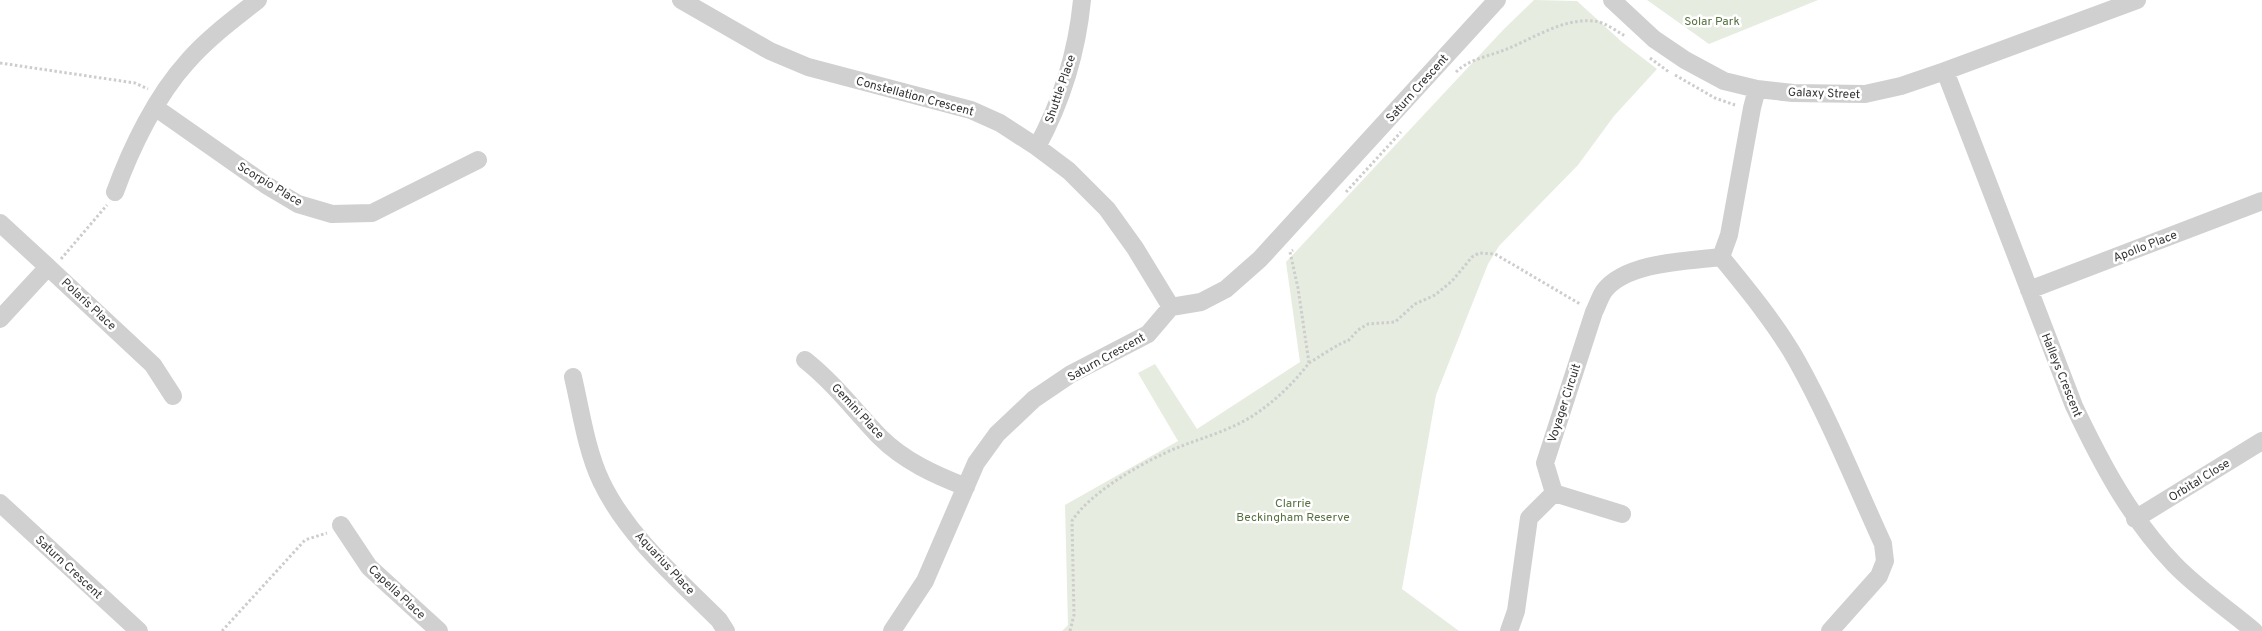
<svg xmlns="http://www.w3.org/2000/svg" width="2262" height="631" viewBox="0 0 2262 631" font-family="Overpass,sans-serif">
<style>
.green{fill:#e6ecdf}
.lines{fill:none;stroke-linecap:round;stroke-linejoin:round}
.path{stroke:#cdcdcd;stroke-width:3;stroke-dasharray:2.5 2.5;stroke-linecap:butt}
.minor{stroke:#d0d0d0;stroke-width:18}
.labels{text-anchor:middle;stroke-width:5;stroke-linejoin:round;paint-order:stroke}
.park-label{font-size:12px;fill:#56703f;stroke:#fff}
.street-label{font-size:12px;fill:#333;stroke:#fff}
</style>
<rect width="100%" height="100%" fill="#fff"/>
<path class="green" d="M1534,0L1577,1L1622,42L1657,69L1614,116L1578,165L1499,246L1488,264L1436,395L1402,589L1459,631H1062L1068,625L1065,505L1178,441L1138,373L1155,364L1197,429L1300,362L1286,262L1504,29Z
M1647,0H1818L1709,44Z"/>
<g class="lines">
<path class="path" d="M1650,58L1669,72
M0,63L135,83L148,89
M1456,72C1469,59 1490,56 1507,49C1534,38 1563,18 1594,21C1605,22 1616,31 1625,36
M1675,75L1715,98L1735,105
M1346,192L1401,132
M61,259L107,205
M1309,363C1316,359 1342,341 1348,341L1358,330L1368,324L1395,322L1415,304L1435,295L1452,281L1472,257L1479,253L1495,254L1580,304
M222,631L305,540L327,533
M1070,631L1074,615L1072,521C1088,495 1135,467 1163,454C1192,440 1223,434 1251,417C1274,402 1292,385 1309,363L1298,288L1290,252L1293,250"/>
<path class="minor" d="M681,0L770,51L808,67L971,110L1000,123L1037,147L1069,171L1107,209L1135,248L1171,307
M1612,0L1654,39L1685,60L1724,81L1757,89L1793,93L1865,94L1901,86L1945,71L2137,0
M1945,71L2074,406C2101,463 2130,518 2174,564C2198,589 2228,609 2254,631
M156,108L266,185L298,204L332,214L372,213L478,160
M1037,147C1062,101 1077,52 1082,0
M115,192C131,148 156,96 188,61C208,38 234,19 258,0
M0,223L48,267
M1721,257C1748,290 1776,324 1797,361C1830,420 1855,483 1883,544L1885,561L1879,576L1830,631
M1721,257L1729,235L1752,108L1757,89
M2029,290L2262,201
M0,319L48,267L153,365L173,396
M805,360C834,383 855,411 880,437C904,461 935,475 966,487
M573,377C581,411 586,449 601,481C627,536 677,578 719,620L726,631
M1554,493L1622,514
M0,503L139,631
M2135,519L2262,441
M341,525L369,567L439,631
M892,631L925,581L976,463L997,434L1034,399L1071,374L1148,334L1171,307L1201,302L1226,289L1260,259L1497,0
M1509,631L1516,611L1529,518L1554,493L1545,463L1594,312C1597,306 1600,297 1604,291C1626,262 1687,261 1721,257"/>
</g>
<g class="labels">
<g class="park-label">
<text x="1712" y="25">Solar Park</text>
<text x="1293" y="507">Clarrie<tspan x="1293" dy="14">Beckingham Reserve</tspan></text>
</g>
<g class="street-label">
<text transform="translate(1417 88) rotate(-48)" y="4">Saturn Crescent</text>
<text transform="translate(1060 89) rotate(-71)" y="4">Shuttle Place</text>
<text transform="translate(1824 93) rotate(2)" y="4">Galaxy Street</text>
<text transform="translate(915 96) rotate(15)" y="4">Constellation Crescent</text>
<text transform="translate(270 184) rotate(31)" y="4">Scorpio Place</text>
<text transform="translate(2145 246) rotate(-21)" y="4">Apollo Place</text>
<text transform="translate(89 304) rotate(43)" y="4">Polaris Place</text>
<text transform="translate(1106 357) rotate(-29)" y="4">Saturn Crescent</text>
<text transform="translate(2062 375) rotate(68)" y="4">Halleys Crescent</text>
<text transform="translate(1564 403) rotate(-72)" y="4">Voyager Circuit</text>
<text transform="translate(858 411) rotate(47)" y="4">Gemini Place</text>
<text transform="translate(2199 480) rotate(-32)" y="4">Orbital Close</text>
<text transform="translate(665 563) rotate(47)" y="4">Aquarius Place</text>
<text transform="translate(69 567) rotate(43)" y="4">Saturn Crescent</text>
<text transform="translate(397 592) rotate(43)" y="4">Capella Place</text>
</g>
</g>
</svg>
